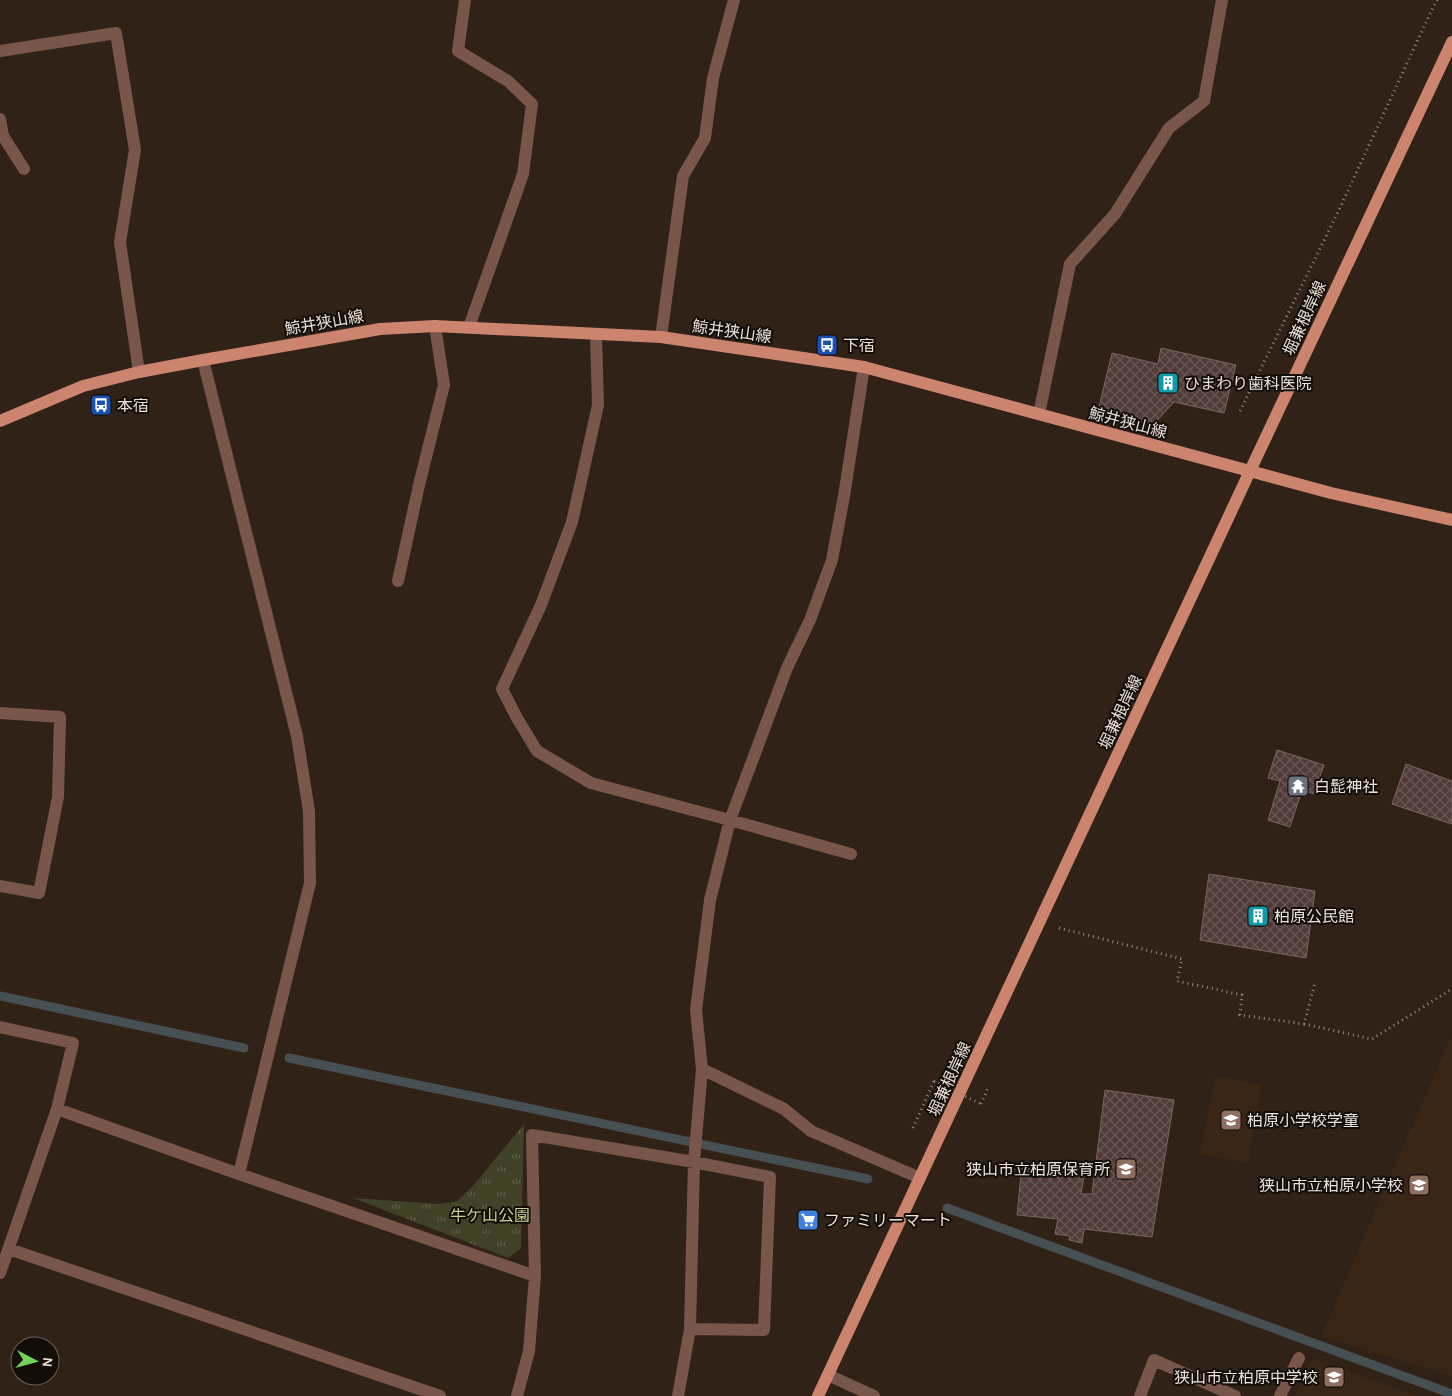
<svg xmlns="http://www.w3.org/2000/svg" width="1452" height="1396" viewBox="0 0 1452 1396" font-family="Karla,'Noto Sans JP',sans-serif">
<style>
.built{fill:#3a2616}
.park{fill:url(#park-tufts)}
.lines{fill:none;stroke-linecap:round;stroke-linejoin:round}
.stream{stroke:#464f52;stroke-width:9}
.building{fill:url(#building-cross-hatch);stroke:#7b6461}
.path{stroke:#94887f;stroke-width:3;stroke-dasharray:1 4;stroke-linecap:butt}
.minor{stroke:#79564b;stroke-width:12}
.major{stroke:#cd846f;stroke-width:12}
.path-bridge{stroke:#94887f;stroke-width:3;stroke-dasharray:1 4;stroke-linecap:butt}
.labels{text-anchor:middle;stroke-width:4;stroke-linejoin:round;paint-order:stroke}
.street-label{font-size:16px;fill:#ebe0d9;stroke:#130d08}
.poi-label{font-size:16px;fill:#ebe0d9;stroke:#130d08;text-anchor:start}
.park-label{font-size:16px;fill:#c8d092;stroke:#130d08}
</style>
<defs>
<pattern id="park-tufts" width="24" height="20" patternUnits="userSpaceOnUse" patternTransform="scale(1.25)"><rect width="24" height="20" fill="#3f4226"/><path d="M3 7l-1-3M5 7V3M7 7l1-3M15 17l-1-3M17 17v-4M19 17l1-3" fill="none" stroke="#5b5d45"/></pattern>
<pattern id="building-cross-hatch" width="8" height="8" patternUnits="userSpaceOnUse" patternTransform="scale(1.25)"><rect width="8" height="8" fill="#503b39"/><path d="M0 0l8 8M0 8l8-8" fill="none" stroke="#695755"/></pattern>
</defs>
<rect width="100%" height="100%" fill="#302216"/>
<path class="built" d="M1452,1034V1376L1321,1336Z
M1215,1076L1262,1085L1248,1163L1200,1154Z
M1312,1358L1417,1396H1295Z"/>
<path class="park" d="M524,1124L521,1248L508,1258L353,1198L440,1204L457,1201L472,1187Z"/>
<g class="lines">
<path class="stream" d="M0,996L244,1048
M289,1058L868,1179
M947,1208L1452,1394"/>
</g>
<path class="building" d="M1161,348L1236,365L1224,413L1174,402L1154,424L1098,411L1112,353L1158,364Z
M1277,750L1324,765L1314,794L1302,790L1290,827L1268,820L1280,781L1268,778Z
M1406,764L1452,781V824L1392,804Z
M1209,874L1315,891L1306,958L1200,940Z
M1105,1090L1174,1100L1152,1237L1084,1229L1082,1243L1069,1240L1070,1236L1055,1234L1058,1219L1017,1215L1022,1165L1084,1176L1081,1194H1092Z"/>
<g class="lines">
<path class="path" d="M1240,411L1339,210L1429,16L1437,0
M1059,928L1182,959L1177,981L1242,995L1240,1015L1304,1024L1315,983
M1304,1024L1372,1039L1452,989
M981,1104L988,1088
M913,1128L934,1081"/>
<path class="minor" d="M465,0L458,51L508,81L532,104L523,174L469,327
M0,51L116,33L135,150L120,242L139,372
M0,119L3,136L24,169
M596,335L598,405L572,522L541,605L502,689L517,718L537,751L591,783L730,820L851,854
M661,337L683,176L705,138L713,78L734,0
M203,360L297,736L309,811L310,883L239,1174
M1039,414L1070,264L1115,214L1169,128L1204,101L1222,0
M398,581L419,485L444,385L435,326
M0,713L60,717L58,797L39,893L0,886
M0,1027L73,1043L57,1109L0,1273
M702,1069L784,1109L811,1131L920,1178
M57,1109L239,1174L535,1276
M9,1249L440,1396
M828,1375L874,1396
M517,1396L529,1351L535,1276L532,1135L694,1162L770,1177L764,1330L690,1329
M678,1396L690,1329L694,1162L702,1069L696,1010L710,900L730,820L787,668L810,620L832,560L844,496L864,367
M1140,1396L1154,1360L1235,1396
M1280,1396L1299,1358"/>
<path class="major" d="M0,421L83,386L139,372L203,360L380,329L435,326L661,337L864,367L1331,493L1452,520
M818,1396L1250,471L1452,42"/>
<path class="path-bridge" d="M934,1081L981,1104"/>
</g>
<defs>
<g id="bus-square" transform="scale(1.125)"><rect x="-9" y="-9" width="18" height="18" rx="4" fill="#1a4fb4" stroke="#130d08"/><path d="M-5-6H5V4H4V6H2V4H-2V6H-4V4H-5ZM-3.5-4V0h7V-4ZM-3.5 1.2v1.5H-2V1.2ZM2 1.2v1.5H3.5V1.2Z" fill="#fff"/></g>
<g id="building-square" transform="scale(1.125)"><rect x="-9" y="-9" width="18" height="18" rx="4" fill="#0f9aa8" stroke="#130d08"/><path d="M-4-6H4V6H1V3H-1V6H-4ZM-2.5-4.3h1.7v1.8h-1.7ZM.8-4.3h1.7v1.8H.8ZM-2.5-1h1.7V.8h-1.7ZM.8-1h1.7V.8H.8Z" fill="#fff"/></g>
<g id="temple-square" transform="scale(1.125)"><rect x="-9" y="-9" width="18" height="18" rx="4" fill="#6b7280" stroke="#130d08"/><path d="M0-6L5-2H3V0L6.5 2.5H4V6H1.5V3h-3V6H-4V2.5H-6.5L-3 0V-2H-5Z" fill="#fff"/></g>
<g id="school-square" transform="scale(1.125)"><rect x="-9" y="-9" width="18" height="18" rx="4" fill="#8d6e63" stroke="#130d08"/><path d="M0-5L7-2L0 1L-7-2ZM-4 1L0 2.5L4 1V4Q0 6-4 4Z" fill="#fff"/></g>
<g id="supermarket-square" transform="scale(1.125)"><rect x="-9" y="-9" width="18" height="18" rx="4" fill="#3f7fe0" stroke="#130d08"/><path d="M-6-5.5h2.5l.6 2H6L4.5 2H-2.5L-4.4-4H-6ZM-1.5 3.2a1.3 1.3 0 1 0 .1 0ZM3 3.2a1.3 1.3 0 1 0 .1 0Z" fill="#fff"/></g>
</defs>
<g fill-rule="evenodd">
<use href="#bus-square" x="827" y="345"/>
<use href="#building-square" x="1168" y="383"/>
<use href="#bus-square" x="101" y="405"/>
<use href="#temple-square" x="1298" y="786"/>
<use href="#building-square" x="1258" y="916"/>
<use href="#school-square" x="1231" y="1120"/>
<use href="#school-square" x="1126" y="1169"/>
<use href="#school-square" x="1419" y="1185"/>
<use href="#supermarket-square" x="808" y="1220"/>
<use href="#school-square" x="1334" y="1377"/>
</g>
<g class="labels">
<g class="street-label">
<text transform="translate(1304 318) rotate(-65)" y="6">堀兼根岸線</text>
<text transform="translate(324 322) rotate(-10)" y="6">鯨井狭山線</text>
<text transform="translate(732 331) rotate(8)" y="6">鯨井狭山線</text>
<text transform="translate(1128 422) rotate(15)" y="6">鯨井狭山線</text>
<text transform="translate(1120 712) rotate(-65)" y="6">堀兼根岸線</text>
<text transform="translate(949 1079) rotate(-65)" y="6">堀兼根岸線</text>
</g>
<g class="poi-label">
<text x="843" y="351">下宿</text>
<text x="1184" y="389">ひまわり歯科医院</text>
<text x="117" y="411">本宿</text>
<text x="1314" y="792">白髭神社</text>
<text x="1274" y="922">柏原公民館</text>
<text x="1247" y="1126">柏原小学校学童</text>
<text x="1110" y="1175" text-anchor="end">狭山市立柏原保育所</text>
<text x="1403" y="1191" text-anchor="end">狭山市立柏原小学校</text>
<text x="824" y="1226">ファミリーマート</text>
<text x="1318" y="1383" text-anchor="end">狭山市立柏原中学校</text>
</g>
<g class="park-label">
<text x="490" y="1221">牛ケ山公園</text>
</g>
</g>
<g transform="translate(35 1361) rotate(96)"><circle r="24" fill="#130d08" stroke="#69615c"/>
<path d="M0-4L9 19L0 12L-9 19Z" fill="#74d25c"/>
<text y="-8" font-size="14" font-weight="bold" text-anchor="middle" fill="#ebe0d9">N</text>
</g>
</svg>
